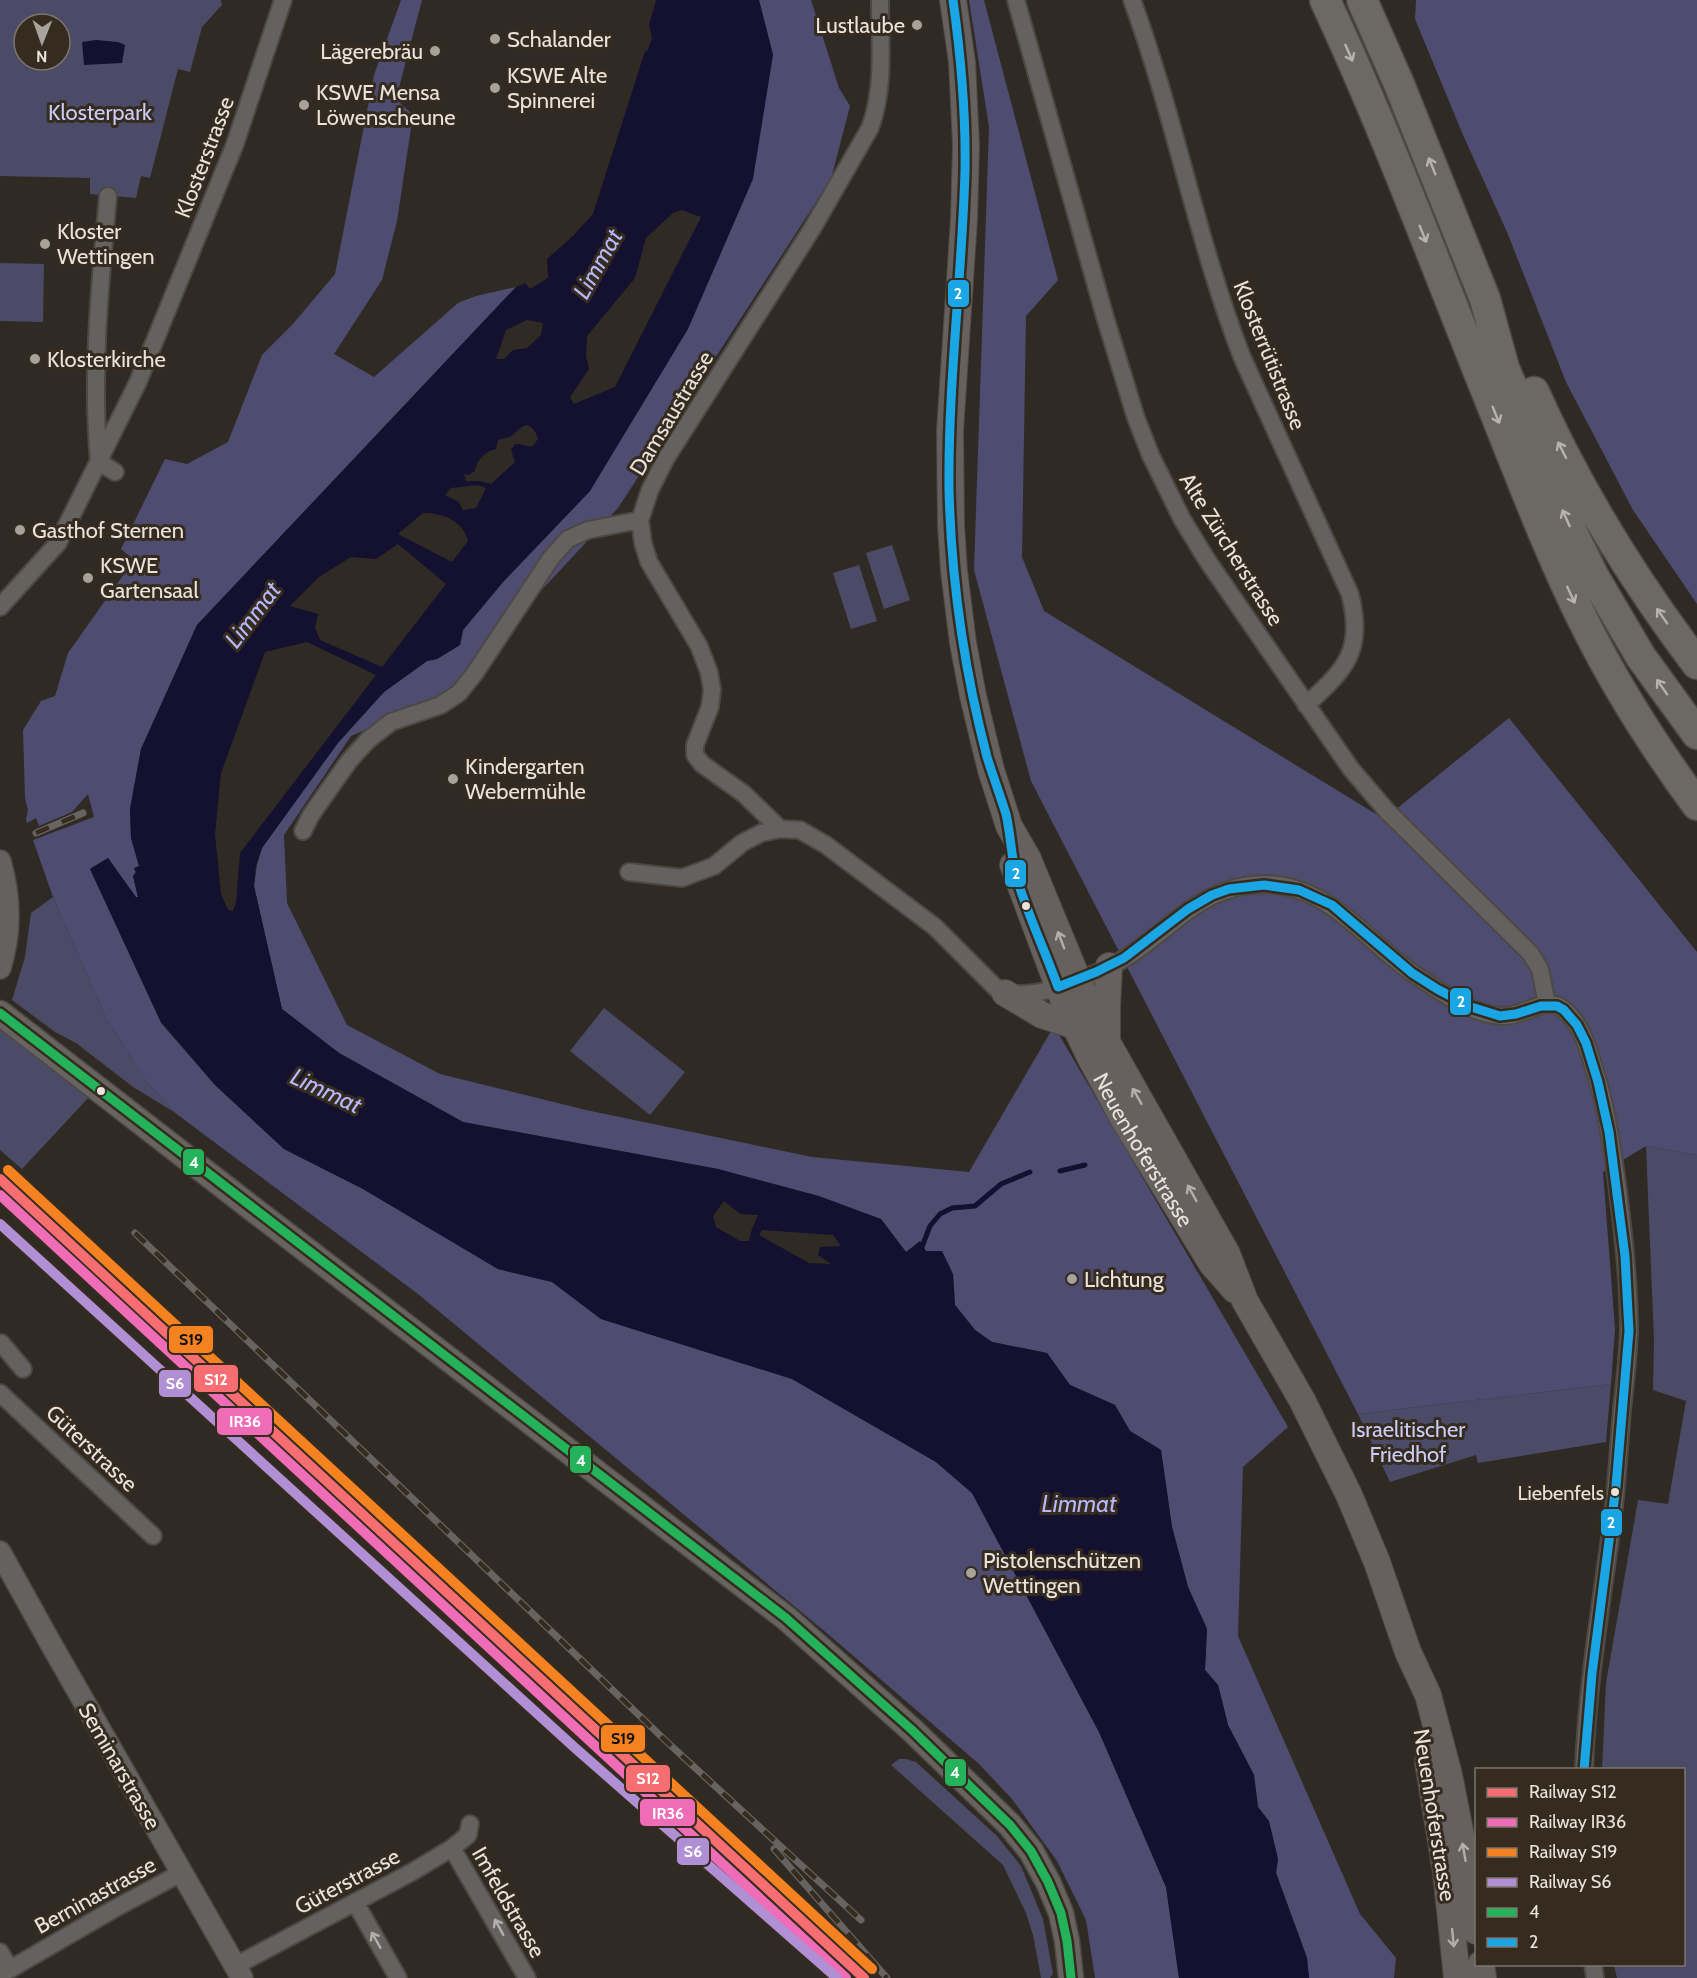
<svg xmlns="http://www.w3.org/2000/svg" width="1697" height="1978" viewBox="0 0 1697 1978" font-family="Cabin,sans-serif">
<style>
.green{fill:#4b4b68;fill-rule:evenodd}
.forest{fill:#4e4d71}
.water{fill:#14102f;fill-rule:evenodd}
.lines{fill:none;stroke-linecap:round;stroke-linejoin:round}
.stream{stroke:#14102f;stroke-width:5}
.minor-casing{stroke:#4d4842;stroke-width:20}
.tertiary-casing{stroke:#4d4842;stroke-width:24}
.secondary-casing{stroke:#4d4842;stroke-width:27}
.primary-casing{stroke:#4d4842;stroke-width:28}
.motorway-casing{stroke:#4d4842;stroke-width:33}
.minor{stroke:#646260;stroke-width:16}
.tertiary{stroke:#646260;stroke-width:21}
.secondary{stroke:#676460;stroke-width:24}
.primary{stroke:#66615e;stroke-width:26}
.motorway{stroke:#6c6864;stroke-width:30}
.rail-casing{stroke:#676360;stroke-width:7}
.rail{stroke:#352b1f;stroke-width:4.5;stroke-dasharray:14;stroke-linecap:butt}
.bus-1-casing{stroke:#352b1f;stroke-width:14}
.bus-2-casing{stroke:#352b1f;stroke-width:14}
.bus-1{stroke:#24b25a;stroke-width:9}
.bus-2{stroke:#1aa5e5;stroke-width:9}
.rail-1-casing{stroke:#352b1f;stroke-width:15}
.rail-2-casing{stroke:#352b1f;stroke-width:15}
.rail-3-casing{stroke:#352b1f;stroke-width:15}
.rail-4-casing{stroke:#352b1f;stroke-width:15}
.rail-1{stroke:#f76e72;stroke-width:10}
.rail-2{stroke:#ef6db7;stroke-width:10}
.rail-3{stroke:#f58220;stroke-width:10}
.rail-4{stroke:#b08fd4;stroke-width:10}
.oneway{stroke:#b7b2ac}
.oneway2{stroke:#b5afaa}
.oneway3{stroke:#b4afaa}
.poi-dot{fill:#a8a29c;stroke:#352b1f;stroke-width:2}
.bus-dot{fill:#e9e3dc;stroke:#352b1f;stroke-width:2}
.labels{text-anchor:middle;stroke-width:6;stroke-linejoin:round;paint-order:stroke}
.bus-label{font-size:20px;fill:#e9e3dc;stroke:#352b1f;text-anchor:end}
.poi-label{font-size:22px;fill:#e9e3dc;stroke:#352b1f;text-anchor:start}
.park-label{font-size:22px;fill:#cbcdf8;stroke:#352b1f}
.street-label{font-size:22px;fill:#e9e3dc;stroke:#352b1f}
.water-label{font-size:24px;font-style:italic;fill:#b6b7fd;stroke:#352b1f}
.line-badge{stroke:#352b1f;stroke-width:2}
.badge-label{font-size:16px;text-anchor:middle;font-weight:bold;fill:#fff}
.pale-badge-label{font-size:16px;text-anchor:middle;font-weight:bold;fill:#111}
</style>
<rect width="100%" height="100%" fill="#302a24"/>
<path class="green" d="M0,0H221L222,5L202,27L190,72L178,69L150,178L141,176L136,198L90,194V178L0,176ZM24,24H60V60H24Z
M0,263L44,264L43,322L0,321Z
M892,545L910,600L884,609L866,553Z
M859,565L877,621L851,629L833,573Z
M53,897L106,1018L146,1081L174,1112L133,1087L76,1043L55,1032L12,1000L25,957L31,913Z
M604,1008L685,1072L650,1115L570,1051Z
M0,1026L90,1096L22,1169L0,1150Z
M1646,1146L1697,1155V1978H1617L1614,1965L1684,1964V1770H1602L1606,1683L1638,1500L1668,1504L1686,1401L1653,1390L1654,1340Z
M1611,1384L1606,1442L1478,1463L1476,1455L1390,1482L1358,1414Z
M899,1759H906L916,1762L997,1836L1021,1866L1043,1919L1053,1974L1050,1978H1041L1033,1935L1026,1913L1003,1865L891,1765Z"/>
<path class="forest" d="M401,0H422L396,99L413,115L397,221L382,280L334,354L374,377L458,303L476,296L516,287L197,625L141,749L130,809L131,838L139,866L133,876L138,897L136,898L108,858L90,869L161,1023L215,1085L284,1149L363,1189L498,1269L552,1282L601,1319L792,1379L936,1462L972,1493L1099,1732L1166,1887L1179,1978H1095L1086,1920L1057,1861L1012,1799L979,1764L829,1635L418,1294L174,1112L146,1081L106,1018L53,897L33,840L94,817L88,794L72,812L39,826L36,818L27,823L26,819L28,810L25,798L23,730L41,701L55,696L68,653L134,560L121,549L165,459L187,464L228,442L262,355L292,325L335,274L374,75Z
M759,0H811L839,88L850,106L831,179L618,508L442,697L351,736L284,835L287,903L347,1025L440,1074L586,1110L812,1157L969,1172L1054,1026L1288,1427L1243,1467L1238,1636L1360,1914L1396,1958L1394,1978H1309L1307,1958L1276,1873L1278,1859L1269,1822L1258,1807L1254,1775L1228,1725L1218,1685L1205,1670L1207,1629L1188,1587L1172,1527L1161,1450L1130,1431L1115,1405L1070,1385L1047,1353L992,1342L975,1330L955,1305L953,1274L906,1252L881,1219L718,1169L463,1122L339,1053L282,1009L254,886L257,865L262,848L338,742L384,692L427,661L437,659L460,645L463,630L503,582L590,491L773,55Z
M969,0H984L1058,280L1026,316L1022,557L1044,611L1384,819L1509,718L1697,952V1155L1646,1146L1603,1172L1615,1329L1611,1384L1358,1414L1031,781L974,570L989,127Z
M1416,0H1697V604L1633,510L1566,382L1507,232L1463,135L1415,19Z"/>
<path class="water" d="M656,0H759L773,55L753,179L688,329L590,491L503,582L463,630L460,645L437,659L427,661L384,692L338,743L262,848L256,865L254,886L282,1009L339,1053L463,1122L718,1169L819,1196L881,1219L906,1252L920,1241L926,1251H942L953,1274L955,1305L975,1330L992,1342L1047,1353L1070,1385L1115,1405L1130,1431L1161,1450L1172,1527L1188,1587L1207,1629L1205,1670L1218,1685L1228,1725L1254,1775L1258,1807L1269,1821L1278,1859L1276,1873L1307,1958L1309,1978H1179L1166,1887L1099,1732L972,1493L936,1462L792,1379L601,1319L552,1282L498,1269L363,1189L284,1149L215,1085L161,1022L90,869L108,858L136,897H138L133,876L136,873L134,868L139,866L131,838L130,809L141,749L197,625L516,287L525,283L530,289L548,278L547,259L573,236L593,214L645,51L647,52L652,38L649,25ZM682,210L701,217L615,387L574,404L570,397L589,369L586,356L587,336L635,278L646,238L673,213ZM527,320L543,323L541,335L527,348L513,350L504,359H496L506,330ZM527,425C534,428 536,432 538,439L533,446C526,448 522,443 515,444L511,450L515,462L491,484L480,481H466L464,474L469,475L475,471C476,460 486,451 496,449L498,440L510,437L523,426ZM478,485L486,488L476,508L463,510L459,502L445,495L451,488ZM423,513C442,513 463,520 468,541L452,562L398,534ZM398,544L446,584L382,667L320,640L315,628L318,614L290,606L319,577L351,557L376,559ZM307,642L376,675L240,853L236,903L233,911L228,910L221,894L215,834L221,773L265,652ZM724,1201L740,1214L758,1215L752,1229L749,1241H740L716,1227L713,1216ZM762,1230L833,1235L841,1246L820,1247L818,1255L831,1264L809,1263L759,1235Z
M96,40L118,42L125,45L122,63L84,65L82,42Z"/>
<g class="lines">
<path class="stream" d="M1060,1171L1085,1165
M920,1252L930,1226L940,1214L952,1208L975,1206L1001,1184L1030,1172"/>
<g class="minor-casing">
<path id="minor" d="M1016,0L1105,317L1136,418L1151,456L1182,519L1207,560L1351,769L1387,811L1530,953L1540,969L1547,1004
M1132,0C1175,117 1197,241 1242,357L1350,594C1364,651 1346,669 1306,705
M108,196C100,284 91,373 99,462L115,472
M0,607L58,543L138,382L235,144L283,0
M780,829L744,794L702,764L695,755V745L710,707L712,690L709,672L699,646L649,562L643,543L640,520L650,490L665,460L812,229L870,128C885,88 880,42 880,0
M303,831L311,815L349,761L368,740L391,722L441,705L459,693L475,673L551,558L568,539L588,530L640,520
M629,872L682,878L714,866L742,843L761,833L780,829L800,830L826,845L935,927L997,989C1031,1006 1100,974 1130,955C1170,929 1194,895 1244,886C1324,872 1362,941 1420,978C1444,994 1473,1015 1503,1016C1523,1017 1546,995 1563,1009C1585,1026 1591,1060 1599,1085C1608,1117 1612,1150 1617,1183C1623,1232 1629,1282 1629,1332C1628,1358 1625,1384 1622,1410C1619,1445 1617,1480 1613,1516C1602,1600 1587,1684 1584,1770
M1,1343L23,1369
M0,1393L153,1536
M452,1848L527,1978
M355,1902L398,1978
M0,1952L10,1969
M1593,1964L1595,1978
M235,1966L412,1872L452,1848L468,1835L470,1824
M0,1975L112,1910L181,1873"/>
</g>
<g class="tertiary-casing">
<path id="tertiary" d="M0,861C10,896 11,933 0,968
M0,1552L51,1644L242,1978"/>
</g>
<g class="secondary-casing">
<path id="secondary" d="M0,1013L249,1206L786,1618L912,1730L1010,1825L1031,1851L1048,1882L1061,1913L1067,1941L1071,1978"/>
</g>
<g class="primary-casing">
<g id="primary">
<path d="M953,0L962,62L966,145L964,219L950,431L951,525L954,571L963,643L973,696L991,770L1009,826L1028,859L1094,1019L1227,1254L1245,1301L1302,1400L1349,1495L1377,1562L1408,1652L1428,1695L1449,1775L1464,1851L1476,1931"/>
<path id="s1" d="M1013,865L1066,1007L1089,1055L1124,1120L1212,1264L1235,1290"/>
<path d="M1005,993L1042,1015L1075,1026"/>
<path d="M1107,1038V1007L1109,966"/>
<path d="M1428,1762L1446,1872L1457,1978"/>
<path d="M1481,1964L1483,1978"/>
</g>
</g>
<g class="motorway-casing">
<path id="motorway" d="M1325,0C1389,137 1441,280 1498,420C1526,490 1553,561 1587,628C1618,690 1656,749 1697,805
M1362,0L1399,84L1485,299L1504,368L1573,534L1594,577L1641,657L1697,734
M1534,392C1577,489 1633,579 1697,664"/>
</g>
<use href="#minor" class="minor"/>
<use href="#tertiary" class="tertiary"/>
<use href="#secondary" class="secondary"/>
<use href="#primary" class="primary"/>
<use href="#motorway" class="motorway"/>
<g class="rail-casing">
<path id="rail" d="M36,833L83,813
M135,1233L667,1742L861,1920
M774,1849L887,1978"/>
</g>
<use href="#rail" class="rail"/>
<g class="bus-1-casing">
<path id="bus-1" d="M0,1013L786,1618L912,1730L1010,1825L1031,1851L1048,1882L1061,1913L1067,1941L1071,1978"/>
</g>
<g class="bus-2-casing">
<path id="bus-2" d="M953,0C961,57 966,113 965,171C962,277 948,382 949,488C951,578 964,669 987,757C993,776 1000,795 1006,814C1011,836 1011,857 1017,879C1028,915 1045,951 1058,987L1096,972L1124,958L1188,909L1212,895L1229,889L1264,885L1299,890L1332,905L1412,973L1437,989L1471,1007L1500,1016L1516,1014L1541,1006H1557L1564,1010L1577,1025L1586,1043L1598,1082L1609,1132L1625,1256L1629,1331L1616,1486L1592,1674L1584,1770"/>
</g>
<use href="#bus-1" class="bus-1"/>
<use href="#bus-2" class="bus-2"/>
<g class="rail-1-casing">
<path id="rail-1" d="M0,1179L864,1978"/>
</g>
<g class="rail-2-casing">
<path id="rail-2" d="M0,1195L846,1978"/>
</g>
<g class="rail-3-casing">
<path id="rail-3" d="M8,1170L872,1969"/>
</g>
<g class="rail-4-casing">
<path id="rail-4" d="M0,1224L574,1747L837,1978"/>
</g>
<use href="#rail-1" class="rail-1"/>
<use href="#rail-2" class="rail-2"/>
<use href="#rail-3" class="rail-3"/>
<use href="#rail-4" class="rail-4"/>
</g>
<defs><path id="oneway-shaft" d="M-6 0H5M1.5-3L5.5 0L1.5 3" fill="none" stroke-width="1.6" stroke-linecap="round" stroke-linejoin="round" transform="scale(1.5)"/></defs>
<g class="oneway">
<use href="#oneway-shaft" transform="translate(1349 53) rotate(66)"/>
<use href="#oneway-shaft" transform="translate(1432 166) rotate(-112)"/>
<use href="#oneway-shaft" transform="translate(1423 234) rotate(68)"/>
<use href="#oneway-shaft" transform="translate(1496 415) rotate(68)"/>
<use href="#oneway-shaft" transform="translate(1562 450) rotate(-117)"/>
<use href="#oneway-shaft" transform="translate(1566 518) rotate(-114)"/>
<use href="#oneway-shaft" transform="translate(1571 595) rotate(65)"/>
<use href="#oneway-shaft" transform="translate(1662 616) rotate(-125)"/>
<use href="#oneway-shaft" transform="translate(1662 687) rotate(-125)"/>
</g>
<g class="oneway2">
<use href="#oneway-shaft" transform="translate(1061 940) rotate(-111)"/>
<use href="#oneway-shaft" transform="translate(1137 1096) rotate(-120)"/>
<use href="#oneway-shaft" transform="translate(1192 1193) rotate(-119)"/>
<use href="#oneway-shaft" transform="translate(1464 1852) rotate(-100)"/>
<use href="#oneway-shaft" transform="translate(1453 1938) rotate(84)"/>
</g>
<g class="oneway3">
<use href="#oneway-shaft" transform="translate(499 1927) rotate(-119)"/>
<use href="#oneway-shaft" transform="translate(376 1940) rotate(-120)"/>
</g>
<g class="poi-dot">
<circle cx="917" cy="25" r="6"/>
<circle cx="495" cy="39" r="6"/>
<circle cx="435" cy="51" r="6"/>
<circle cx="495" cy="88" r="6"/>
<circle cx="304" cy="105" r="6"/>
<circle cx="45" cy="244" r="6"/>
<circle cx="35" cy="359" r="6"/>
<circle cx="20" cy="530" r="6"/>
<circle cx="88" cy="578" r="6"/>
<circle cx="453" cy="779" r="6"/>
<circle cx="1072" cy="1279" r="6"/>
<circle cx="971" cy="1573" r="6"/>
</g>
<g class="bus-dot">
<circle cx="1026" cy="906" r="5"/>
<circle cx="101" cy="1091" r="5"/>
<circle cx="1615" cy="1492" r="5"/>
</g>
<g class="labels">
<g class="bus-label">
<text x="1604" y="1500">Liebenfels</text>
</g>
<g class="poi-label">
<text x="905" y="33" text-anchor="end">Lustlaube</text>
<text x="507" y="47">Schalander</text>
<text x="423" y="59" text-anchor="end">Lägerebräu</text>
<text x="507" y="83">KSWE Alte<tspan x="507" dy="25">Spinnerei</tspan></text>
<text x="316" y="100">KSWE Mensa<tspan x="316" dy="25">Löwenscheune</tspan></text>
<text x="57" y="239">Kloster<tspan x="57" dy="25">Wettingen</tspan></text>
<text x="47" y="367">Klosterkirche</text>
<text x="32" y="538">Gasthof Sternen</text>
<text x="100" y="573">KSWE<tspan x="100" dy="25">Gartensaal</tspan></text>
<text x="465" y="774">Kindergarten<tspan x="465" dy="25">Webermühle</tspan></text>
<text x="1084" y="1287">Lichtung</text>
<text x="983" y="1568">Pistolenschützen<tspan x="983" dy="25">Wettingen</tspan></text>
</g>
<g class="park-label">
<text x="100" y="120">Klosterpark</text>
<text x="1408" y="1437">Israelitischer<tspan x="1408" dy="25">Friedhof</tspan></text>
</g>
<g class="street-label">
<text transform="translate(204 157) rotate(-69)" y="8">Klosterstrasse</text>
<text transform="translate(1270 355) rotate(68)" y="8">Klosterrütistrasse</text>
<text transform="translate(671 413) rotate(-59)" y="8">Damsaustrasse</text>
<text transform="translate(1232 549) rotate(58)" y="8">Alte Zürcherstrasse</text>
<text dy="8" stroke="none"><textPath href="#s1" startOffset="314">Neuenhoferstrasse</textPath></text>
<text transform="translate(92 1448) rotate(43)" y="8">Güterstrasse</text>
<text transform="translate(120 1766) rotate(60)" y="8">Seminarstrasse</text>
<text transform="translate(1435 1815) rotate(81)" y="8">Neuenhoferstrasse</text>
<text transform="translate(347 1881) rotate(-28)" y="8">Güterstrasse</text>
<text transform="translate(95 1895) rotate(-29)" y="8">Berninastrasse</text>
<text transform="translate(509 1902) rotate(60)" y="8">Imfeldstrasse</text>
</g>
<g class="water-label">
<text transform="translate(598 264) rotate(-61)" y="8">Limmat</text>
<text transform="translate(253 615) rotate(-53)" y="8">Limmat</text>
<text transform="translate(326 1091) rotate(25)" y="8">Limmat</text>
<text x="1079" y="1512">Limmat</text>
</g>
</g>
<g class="line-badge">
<rect x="947" y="279" width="23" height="29" rx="6" fill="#1aa5e5"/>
<rect x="1004" y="859" width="23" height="29" rx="6" fill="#1aa5e5"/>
<rect x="1449" y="987" width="23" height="29" rx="6" fill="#1aa5e5"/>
<rect x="182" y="1148" width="23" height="28" rx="6" fill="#24b25a"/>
<rect x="168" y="1325" width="46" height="29" rx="6" fill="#f58220"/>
<rect x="193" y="1364" width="46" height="29" rx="6" fill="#f76e72"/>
<rect x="158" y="1369" width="34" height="29" rx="6" fill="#b08fd4"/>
<rect x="216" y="1407" width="57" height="29" rx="6" fill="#ef6db7"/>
<rect x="569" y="1445" width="23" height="29" rx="6" fill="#24b25a"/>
<rect x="1600" y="1508" width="23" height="29" rx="6" fill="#1aa5e5"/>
<rect x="600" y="1724" width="46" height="29" rx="6" fill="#f58220"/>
<rect x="944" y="1758" width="23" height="29" rx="6" fill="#24b25a"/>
<rect x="625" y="1764" width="46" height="29" rx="6" fill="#f76e72"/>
<rect x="639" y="1798" width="57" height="29" rx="6" fill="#ef6db7"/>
<rect x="676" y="1837" width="34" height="29" rx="6" fill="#b08fd4"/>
</g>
<g class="badge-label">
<text x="958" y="299">2</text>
<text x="1016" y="879">2</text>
<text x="1461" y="1007">2</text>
<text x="194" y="1168">4</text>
<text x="216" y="1385">S12</text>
<text x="175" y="1389">S6</text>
<text x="245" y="1427">IR36</text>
<text x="581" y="1466">4</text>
<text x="1611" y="1528">2</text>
<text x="955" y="1778">4</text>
<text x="648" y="1784">S12</text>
<text x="668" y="1819">IR36</text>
<text x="693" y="1857">S6</text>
</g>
<g class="pale-badge-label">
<text x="191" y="1345">S19</text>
<text x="623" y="1744">S19</text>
</g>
<rect x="1475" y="1768" width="210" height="198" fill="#352b1f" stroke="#7d756b" stroke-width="1.5"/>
<rect x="1487" y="1788" width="30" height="9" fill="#f76e72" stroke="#7d756b" stroke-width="1.5"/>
<text x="1529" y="1798" font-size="18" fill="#e9e3dc">Railway S12</text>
<rect x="1487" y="1818" width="30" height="9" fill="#ef6db7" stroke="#7d756b" stroke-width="1.5"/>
<text x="1529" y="1828" font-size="18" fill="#e9e3dc">Railway IR36</text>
<rect x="1487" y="1848" width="30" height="9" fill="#f58220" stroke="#7d756b" stroke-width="1.5"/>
<text x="1529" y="1858" font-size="18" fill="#e9e3dc">Railway S19</text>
<rect x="1487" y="1878" width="30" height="9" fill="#b08fd4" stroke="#7d756b" stroke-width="1.5"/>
<text x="1529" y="1888" font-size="18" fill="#e9e3dc">Railway S6</text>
<rect x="1487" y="1908" width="30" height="9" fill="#24b25a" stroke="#7d756b" stroke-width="1.5"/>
<text x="1529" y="1918" font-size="18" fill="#e9e3dc">4</text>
<rect x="1487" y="1938" width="30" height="9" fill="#1aa5e5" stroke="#7d756b" stroke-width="1.5"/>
<text x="1529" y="1948" font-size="18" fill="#e9e3dc">2</text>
<g transform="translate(42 42) rotate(181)"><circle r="28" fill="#352b1f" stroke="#7d756b" stroke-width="1.5"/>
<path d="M0-4.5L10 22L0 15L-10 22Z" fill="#a8a29c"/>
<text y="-9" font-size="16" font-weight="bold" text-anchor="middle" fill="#e9e3dc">N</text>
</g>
</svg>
